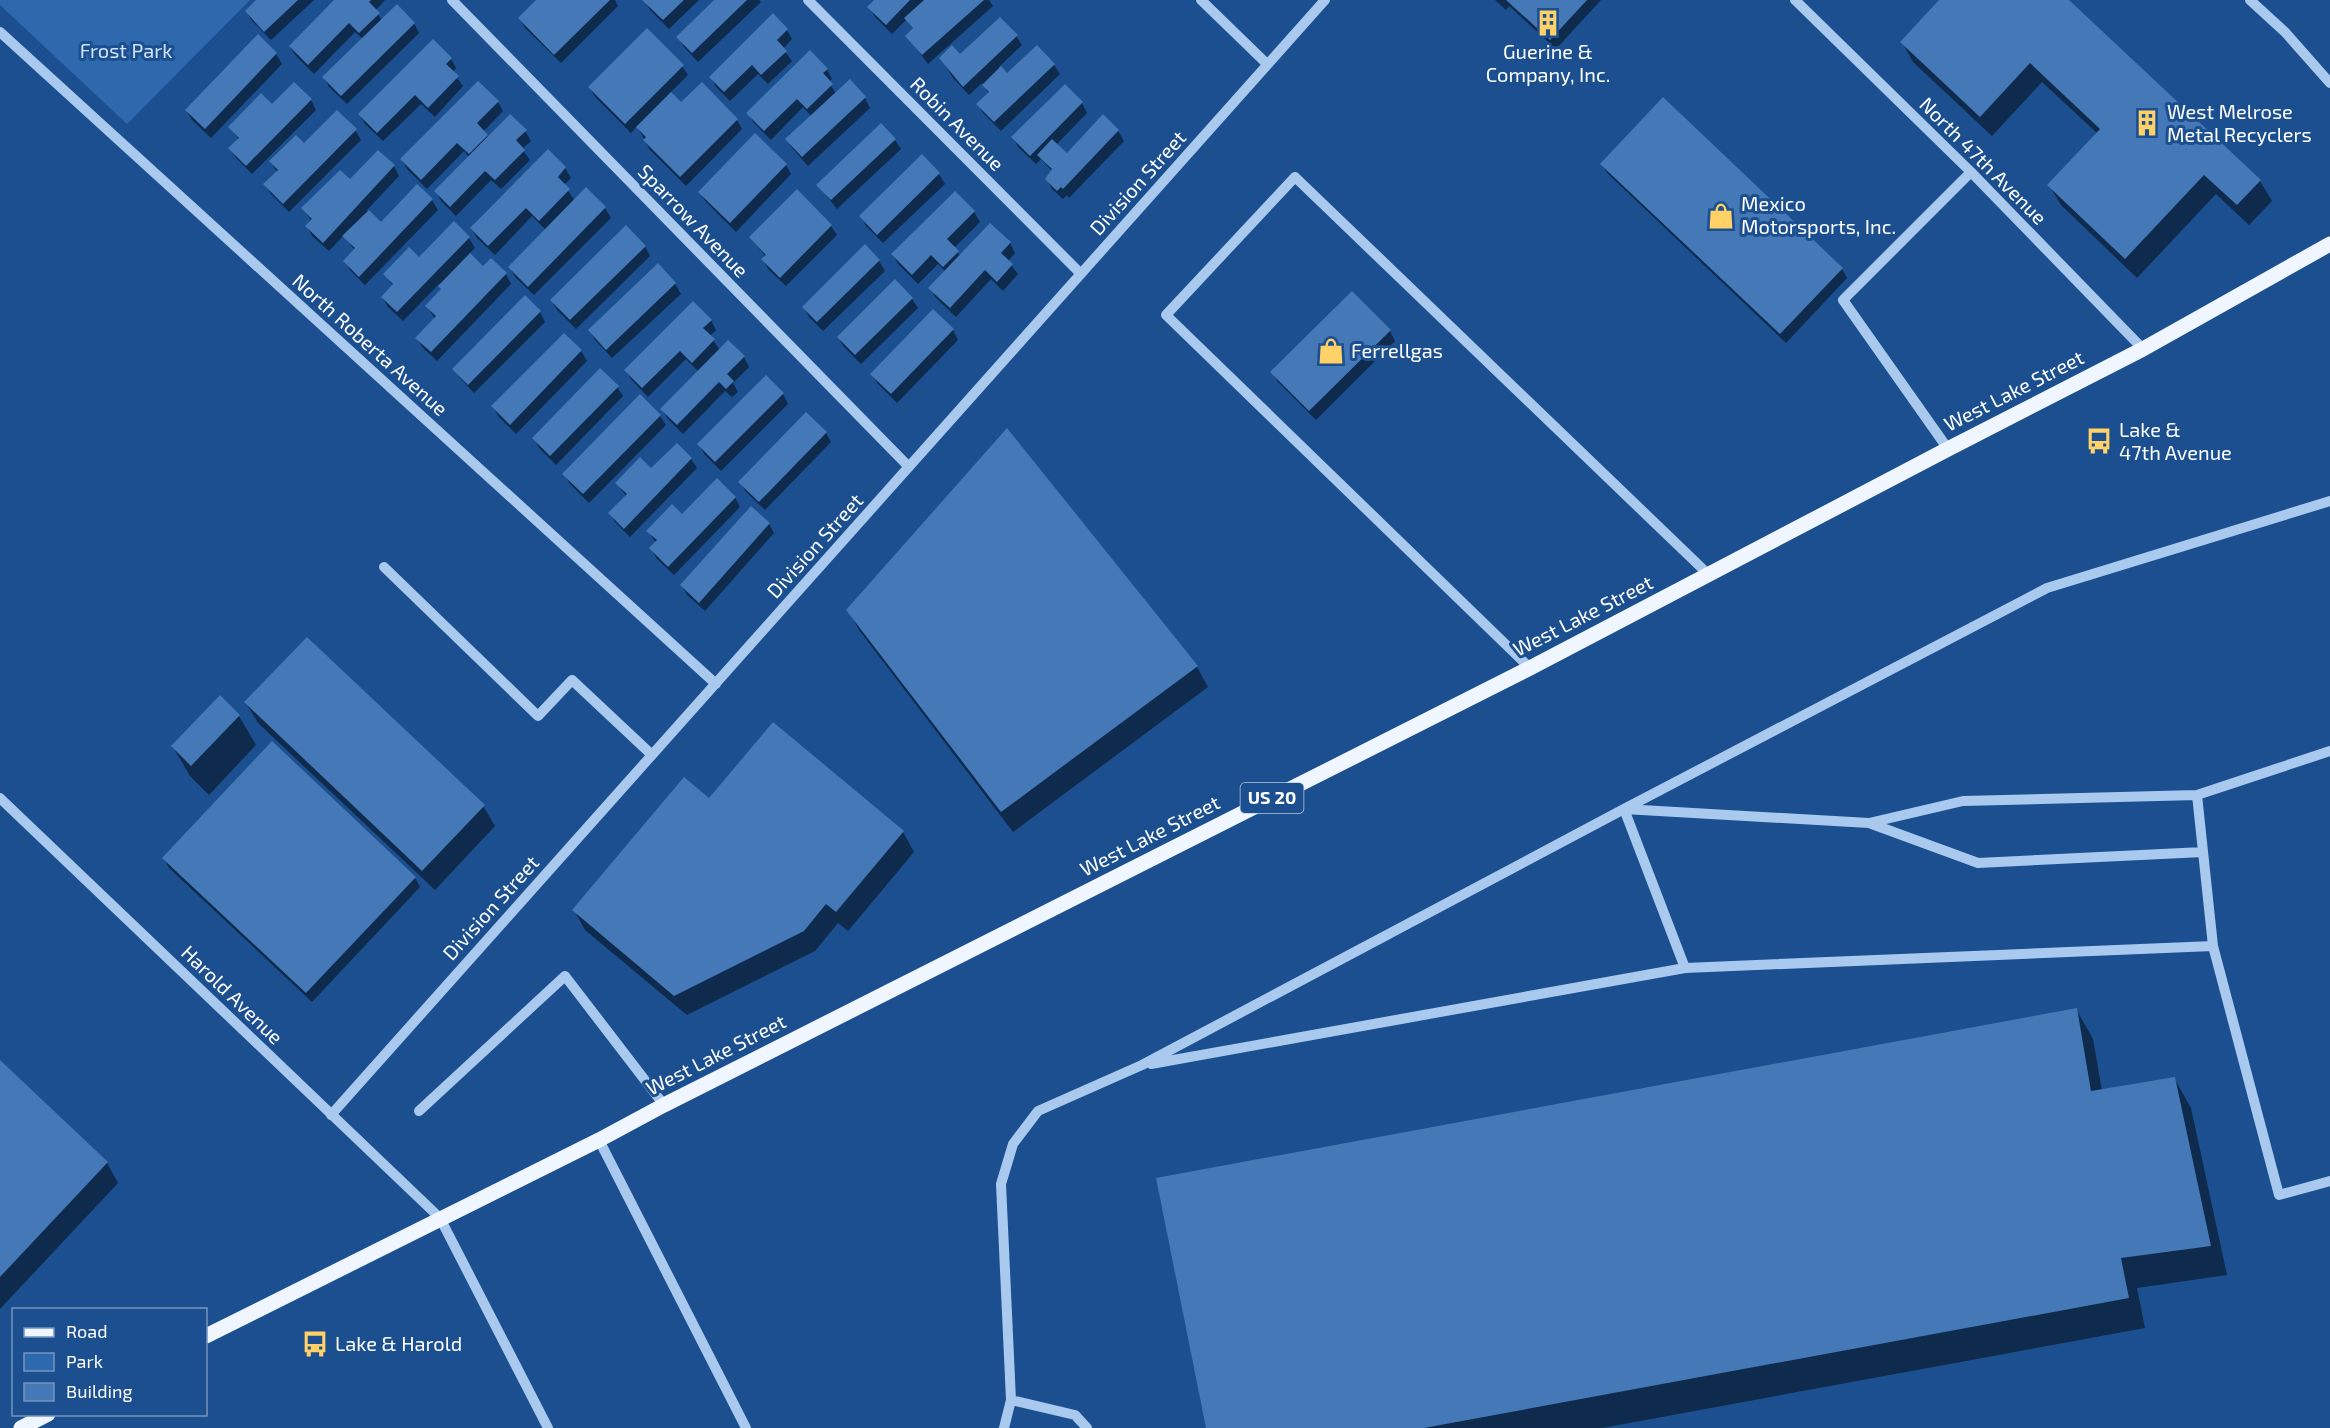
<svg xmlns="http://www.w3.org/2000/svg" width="2330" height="1428" viewBox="0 0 2330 1428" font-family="'Exo 2',sans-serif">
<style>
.green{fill:#2e69ad}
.shadow{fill:#0007}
.building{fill:#4478b7}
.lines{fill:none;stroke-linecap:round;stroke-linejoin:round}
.minor{stroke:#a9c9ee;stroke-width:10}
.major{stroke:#f0f6ff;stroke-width:15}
.labels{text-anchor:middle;stroke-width:6;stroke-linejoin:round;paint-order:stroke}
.shield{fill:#1b4f8f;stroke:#bbcadd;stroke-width:1.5}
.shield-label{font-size:18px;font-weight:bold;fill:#fff}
.park-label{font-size:20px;fill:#cfe3fa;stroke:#1b4f8f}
.poi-label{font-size:20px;fill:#fff;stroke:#1b4f8f;text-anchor:start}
.street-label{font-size:20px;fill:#fff;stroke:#1b4f8f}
</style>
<rect width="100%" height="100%" fill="#1b4f8f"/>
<path class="green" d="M0,0H250L127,124L0,5Z"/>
<path class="shadow" d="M258,0H314L271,40L252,21L246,11Z
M336,0H385L375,11L382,20L414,23L419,33L347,104L329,87L324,77L363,39L355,32L314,74L296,56L290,47Z
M538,0H615L618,6L561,63L525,28L520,18Z
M644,0H699L669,29L650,10Z
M717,0H759L761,2L698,62L684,47L678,37Z
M877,0H989L993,6L928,64L907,36L914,30L907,19L892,34L875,17L869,7Z
M1495,0H1601L1556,49L1509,6L1506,10Z
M1941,0H2067L2260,181L2272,201L2249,225L2216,194L2137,278L2061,205L2049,185L2098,134L2042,82L1992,136L1913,62L1902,42Z
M787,30L792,39L783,49L792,61L768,84L758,74L730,101L716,87L711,77Z
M258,36L276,54L282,64L211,138L192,120L186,110Z
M1016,36L1022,45L999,67L1007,75L1054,65L1060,74L1001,131L983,113L978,104L989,94L982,83L969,95L953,78L941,58L960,56Z
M451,59L456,68L453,72L463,86L435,117L421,104L383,141L365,124L360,115Z
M682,66L688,75L670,93L681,104L737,120L742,129L686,186L650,150L637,126L631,133L595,97L590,88Z
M827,69L832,79L829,82L836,94L865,98L870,108L808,166L793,149L787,140L812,117L803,107L771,140L754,123L748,113Z
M1065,86L1082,103L1087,113L1056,145L1067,155L1118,131L1124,141L1069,198L1067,195L1063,199L1052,189L1047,179L1052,171L1041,159L1036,164L1018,147L1013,137Z
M311,100L316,110L252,174L236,158L230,149L239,140L230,127L272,106Z
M498,102L503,111L483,132L489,138L525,131L531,141L522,149L530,160L501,189L491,180L456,216L441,201L436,191L469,157L464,151L427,189L407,169L402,160Z
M355,130L361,140L289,212L271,194L265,185L277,172L270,161L304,145Z
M895,140L901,149L837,209L818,185Z
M548,151L565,168L571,178L564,185L575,201L586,189L605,208L611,218L534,295L515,277L510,267L546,230L532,216L495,255L477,238L471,228Z
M922,156L939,174L945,184L883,243L866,226L861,216Z
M1602,164L1842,269L1847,278L1786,343L1607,173Z
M786,165L791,174L736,232L706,202L700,193Z
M394,166L399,176L367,210L381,224L417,186L432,200L438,210L365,285L350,270L345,261L355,251L344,235L329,251L312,236L307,226L312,222L303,208L350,181Z
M955,193L974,212L980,222L954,248L960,256L1010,243L1015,253L1008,261L1018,274L1003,291L991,279L956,317L936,298L930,288L946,272L938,264L918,284L898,264L893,255Z
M454,223L469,238L475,248L469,254L483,268L491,260L506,274L511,284L437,361L423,348L417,338L435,319L427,306L442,290L439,284L403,321L388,307L382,297L393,286L385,274L419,259Z
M831,226L837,235L786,286L768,269L763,259L766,257L751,238Z
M645,246L650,256L576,329L557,310L552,301Z
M865,246L879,261L885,271L823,331L809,317L804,307Z
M658,266L675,284L681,294L612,358L595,340L590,330Z
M1352,293L1390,331L1395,341L1316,420L1278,382L1272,372Z
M912,299L918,308L861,364L844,347L838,337Z
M540,312L545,322L474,393L460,378L454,369Z
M711,320L716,330L710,336L720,350L744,357L749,367L733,383L738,392L732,397L725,391L683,434L668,419L662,409L699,372L686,359L648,397L631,379L626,370Z
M953,330L958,340L897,403L878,384L872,374Z
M564,335L581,351L587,361L516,434L498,416L493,406Z
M617,387L623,396L556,465L539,448L534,438Z
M783,394L788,404L721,471L704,454L699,444Z
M660,416L666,425L589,503L570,484L564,474Z
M1007,431L1197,667L1208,687L1013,832L859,630L848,610Z
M826,433L831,442L765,510L746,492L740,482Z
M691,459L697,468L630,537L615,522L610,513L626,496L617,483L651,470Z
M735,497L740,507L674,575L656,558L651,548L656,543L648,531L682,516Z
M769,524L774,533L705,611L687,595L682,585Z
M246,703L483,806L495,826L435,890L258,723Z
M239,716L256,745L209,795L190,776L173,747Z
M709,800L903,832L914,852L848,931L838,923L815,951L687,1015L585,930L574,910Z
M164,858L415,878L420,887L312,1002L169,868Z
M2076,1009L2093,1039L2102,1091L2174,1078L2191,1108L2227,1275L2137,1288L2145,1328L1602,1428H1208Z
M0,1062L107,1163L118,1183L0,1309Z"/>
<path class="building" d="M256,0H298L264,32L245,11Z
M334,0H371L369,2L380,13L359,33L349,23L308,65L289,46Z
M536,0H610L554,55L518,18Z
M642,0H684L663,20Z
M714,0H747L692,53L676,37Z
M874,0H910L886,25L867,7Z
M924,0H984L922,55L905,36L913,28L904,18Z
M1506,0H1587L1550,40Z
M1939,0H2069L2261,180L2237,205L2204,175L2125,259L2047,185L2100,129L2030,63L1980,117L1900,42Z
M397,4L415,23L341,96L322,77Z
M773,13L788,29L777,40L787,51L761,75L752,65L724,92L709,77Z
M1000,17L1018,35L963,87L939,58L952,45L960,54Z
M647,28L684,65L625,124L588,87Z
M258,34L277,53L205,129L185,110Z
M433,39L452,58L446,64L459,76L428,108L415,95L377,133L358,114Z
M1037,45L1055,64L994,122L976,104L989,92L982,85L1001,66L1007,73Z
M810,50L828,69L823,73L833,84L807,109L797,99L764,131L746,113Z
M850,79L866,97L802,157L785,139Z
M478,81L499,101L477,123L488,135L469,154L457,143L421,180L400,159Z
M294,82L312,99L246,166L228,148L239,138L228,127L261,93L272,104Z
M702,82L738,119L680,177L643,140L646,137L636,127L671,92L681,102Z
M1065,84L1083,102L1030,156L1011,137Z
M1663,97L1843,268L1780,334L1600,164Z
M337,110L357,129L283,204L263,184L278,170L269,161L296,135L304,143Z
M510,114L527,130L516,140L525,150L495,180L485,171L450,207L434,191Z
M1103,114L1119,130L1063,189L1061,187L1057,191L1045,179L1052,169L1037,155L1052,139L1067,153Z
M881,123L896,139L831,200L816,185Z
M755,133L787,164L730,223L698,192Z
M548,149L566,167L558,177L570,189L539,221L526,208L488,246L470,228Z
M378,150L395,165L323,243L305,226L312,219L301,208L340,170L350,179Z
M922,154L940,173L877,235L859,216Z
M417,184L433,199L359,277L343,261L355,248L342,236L369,210L381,222Z
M586,187L606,207L528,287L508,267Z
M797,189L832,225L780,278L761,259L766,255L749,237Z
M955,191L975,211L947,239L959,251L943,267L931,255L912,275L891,254Z
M454,221L470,237L397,312L381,297L393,284L383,274L409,247L419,257Z
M990,223L1011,242L1001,253L1013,264L997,282L985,270L950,308L928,288Z
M626,225L646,246L570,320L550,300Z
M865,244L880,260L817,322L802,307Z
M470,253L483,266L491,258L507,273L431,352L415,338L436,316L425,306L441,289L438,286Z
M658,263L676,283L606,350L588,330Z
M895,279L913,298L855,355L837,337Z
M1352,291L1391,330L1309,411L1270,372Z
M525,295L541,311L468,385L452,369Z
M693,301L712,320L703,328L715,339L692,363L680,351L642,388L624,370Z
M933,309L954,329L891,394L870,374Z
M564,333L582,350L510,425L491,406Z
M728,340L745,356L727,374L734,381L726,389L719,382L677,425L660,409Z
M600,368L619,386L550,456L532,438Z
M766,375L784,393L715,462L697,444Z
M640,394L661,415L583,494L562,474Z
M806,412L827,432L759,502L738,482Z
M1007,428L1198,666L1001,812L846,610Z
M677,443L692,458L624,529L608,513L627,494L615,483L640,457L651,468Z
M717,478L736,497L668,567L649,548L657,540L646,531L672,504L682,514Z
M751,506L770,523L699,603L680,585Z
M307,637L485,805L422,871L244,702Z
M220,695L240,715L191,766L171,746Z
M773,722L904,831L836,912L826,904L804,931L674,996L572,910L684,777L709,798Z
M272,741L416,877L306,993L162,858Z
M2077,1008L2091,1091L2175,1077L2211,1246L2121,1258L2129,1298L1424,1428H1206L1156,1178Z
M0,1060L108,1162L0,1277Z"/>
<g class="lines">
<path class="minor" d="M452,0L909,467
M808,0L1081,274
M1201,0L1267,64
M1795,0L1971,172L2143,349
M2250,0L2285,32L2330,83
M0,32L716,684
M1948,449L1843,300L1971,172
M384,567L538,716L572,680L652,755
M1530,668L1166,315L1295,177L1709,575
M2197,795L2213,946
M0,798L440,1218L548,1428
M1869,823L1978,863L2203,852
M1685,968L1624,809L1869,823L1963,801L2197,795L2330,751
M1151,1064L1685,968L2213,946L2279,1195L2330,1181
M419,1111L565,976L664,1105
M331,1115L1325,0
M599,1140L746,1428
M1011,1400L1001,1184L1013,1144L1038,1111L1142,1065L1624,809L2047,588L2330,501
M1004,1428L1011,1400L1075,1415L1087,1428"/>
<path class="major" d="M206,1336L599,1140L664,1105L1530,668L1948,449L2143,349L2330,244
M21,1428L48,1414"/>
</g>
<defs>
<g id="building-bare" transform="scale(2.07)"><path d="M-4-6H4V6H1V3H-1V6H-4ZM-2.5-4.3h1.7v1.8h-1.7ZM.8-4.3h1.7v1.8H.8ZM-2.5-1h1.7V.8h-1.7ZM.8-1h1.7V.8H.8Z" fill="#ffd166" stroke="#1b4f8f" stroke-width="2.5" paint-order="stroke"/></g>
<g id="shop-bare" transform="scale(2.07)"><path d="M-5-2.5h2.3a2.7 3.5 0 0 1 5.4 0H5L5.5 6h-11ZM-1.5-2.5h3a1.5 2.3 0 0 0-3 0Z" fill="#ffd166" stroke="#1b4f8f" stroke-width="2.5" paint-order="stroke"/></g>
<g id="bus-bare" transform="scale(2.07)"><path d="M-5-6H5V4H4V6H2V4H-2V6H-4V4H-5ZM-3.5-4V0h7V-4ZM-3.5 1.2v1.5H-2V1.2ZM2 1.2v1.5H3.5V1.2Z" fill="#ffd166" stroke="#1b4f8f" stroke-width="2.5" paint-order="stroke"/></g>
</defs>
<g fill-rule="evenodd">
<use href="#building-bare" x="1548" y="23"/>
<use href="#building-bare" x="2147" y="123"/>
<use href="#shop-bare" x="1721" y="216"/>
<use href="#shop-bare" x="1331" y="351"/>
<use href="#bus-bare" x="2099" y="441"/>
<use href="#bus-bare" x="315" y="1344"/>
</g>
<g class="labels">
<rect class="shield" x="1240.5" y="783" width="63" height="30" rx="4.5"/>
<g class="shield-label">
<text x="1272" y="804">US 20</text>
</g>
<g class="park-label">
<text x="126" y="58">Frost Park</text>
</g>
<g class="poi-label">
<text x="1548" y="59" text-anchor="middle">Guerine &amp;<tspan x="1548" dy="23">Company, Inc.</tspan></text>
<text x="2167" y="119">West Melrose<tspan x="2167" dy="23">Metal Recyclers</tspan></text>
<text x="1741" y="211">Mexico<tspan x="1741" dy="23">Motorsports, Inc.</tspan></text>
<text x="1351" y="358">Ferrellgas</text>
<text x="2119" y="437">Lake &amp;<tspan x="2119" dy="23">47th Avenue</tspan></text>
<text x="335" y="1351">Lake &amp; Harold</text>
</g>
<g class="street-label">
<text transform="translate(957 124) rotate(45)" y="7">Robin Avenue</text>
<text transform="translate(1983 161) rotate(45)" y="7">North 47th Avenue</text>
<text transform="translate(1138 183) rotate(-48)" y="7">Division Street</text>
<text transform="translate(693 221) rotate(46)" y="7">Sparrow Avenue</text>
<text transform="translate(370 345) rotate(42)" y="7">North Roberta Avenue</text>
<text transform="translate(2014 391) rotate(-27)" y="7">West Lake Street</text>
<text transform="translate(815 546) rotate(-48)" y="7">Division Street</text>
<text transform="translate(1583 616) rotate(-27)" y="7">West Lake Street</text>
<text transform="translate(1150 836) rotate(-27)" y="7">West Lake Street</text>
<text transform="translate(491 908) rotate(-48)" y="7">Division Street</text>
<text transform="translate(232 995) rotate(44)" y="7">Harold Avenue</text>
<text transform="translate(716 1055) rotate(-27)" y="7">West Lake Street</text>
</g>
</g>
<rect x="12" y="1308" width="195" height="108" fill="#1b4f8f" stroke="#7695bc" stroke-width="1.5"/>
<rect x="24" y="1328" width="30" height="9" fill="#f0f6ff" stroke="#7695bc" stroke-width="1.5"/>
<text x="66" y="1338" font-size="18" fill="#ffffff">Road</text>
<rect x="24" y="1353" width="30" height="18" fill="#2e69ad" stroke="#7695bc" stroke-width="1.5"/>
<text x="66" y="1368" font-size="18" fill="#ffffff">Park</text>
<rect x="24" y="1383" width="30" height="18" fill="#4478b7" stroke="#7695bc" stroke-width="1.5"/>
<text x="66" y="1398" font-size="18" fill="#ffffff">Building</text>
</svg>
